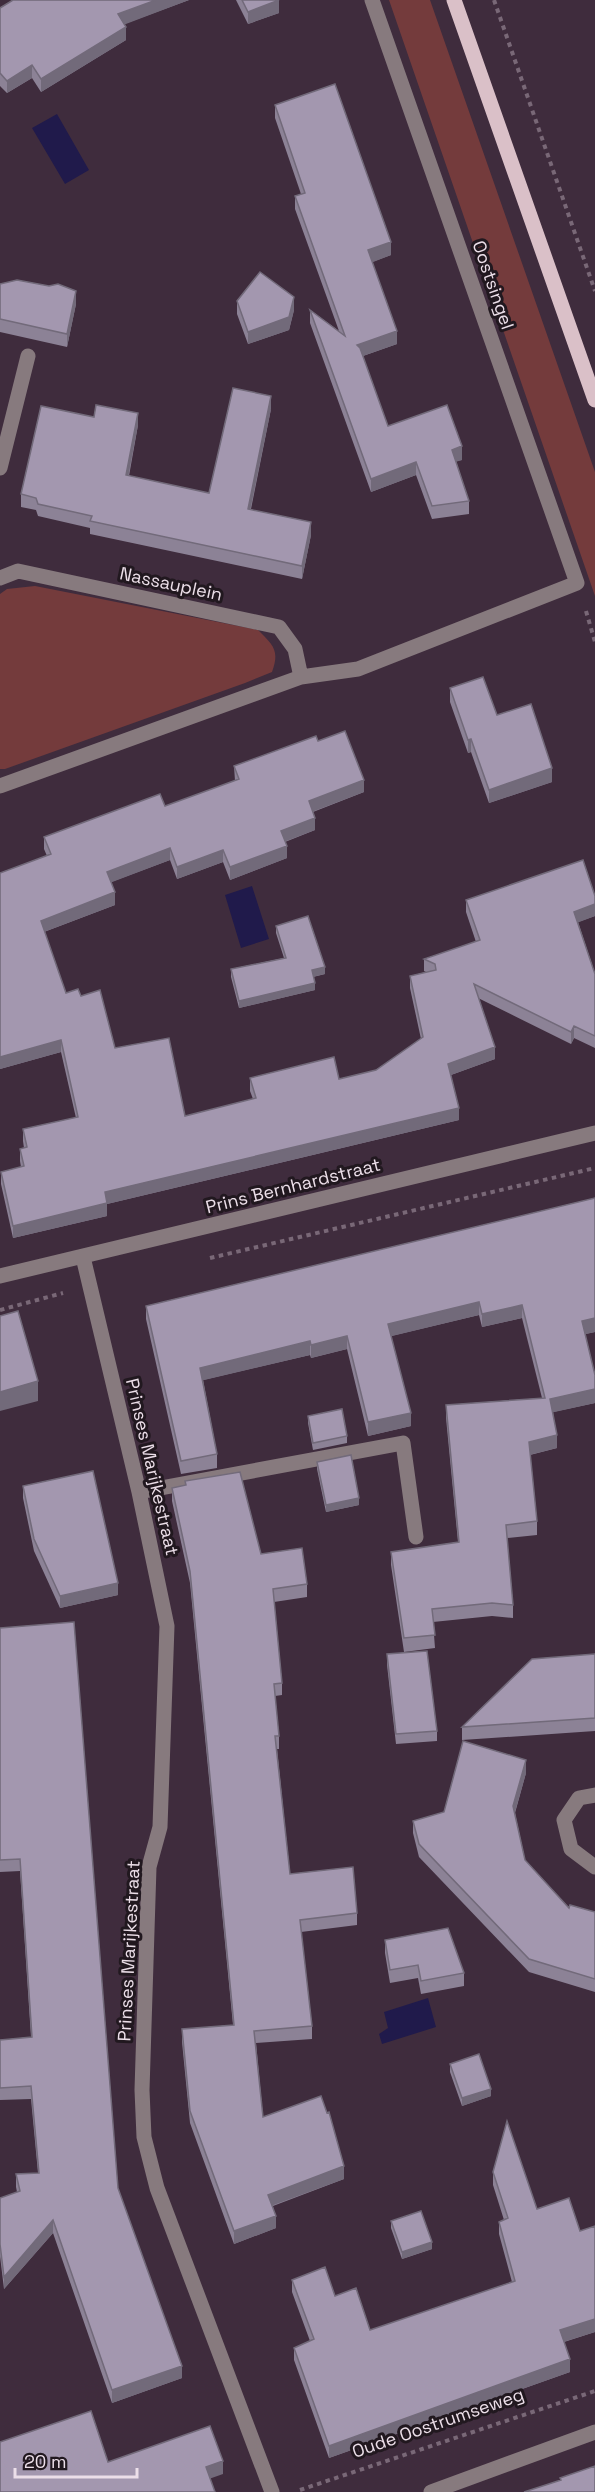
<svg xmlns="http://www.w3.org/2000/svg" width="595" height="2492" viewBox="0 0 595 2492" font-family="'Space Grotesk',sans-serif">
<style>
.green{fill:#743b3c}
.water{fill:#201a4b}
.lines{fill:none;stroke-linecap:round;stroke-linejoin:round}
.path{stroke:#796877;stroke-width:4;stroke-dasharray:4.5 4.5;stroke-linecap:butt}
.minor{stroke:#877a7e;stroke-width:15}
.major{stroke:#dac0c8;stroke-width:15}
.wall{fill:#8c8296}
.shaded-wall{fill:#726a7a}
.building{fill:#a397af;stroke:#726a7a;stroke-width:1.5}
.labels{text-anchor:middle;stroke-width:6;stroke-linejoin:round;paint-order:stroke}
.street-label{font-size:18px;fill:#ecdfe9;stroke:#21181f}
</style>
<rect width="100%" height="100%" fill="#3f2c3d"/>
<path class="green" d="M389,0H430L595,472V596Z
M35,586L258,630C273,645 280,650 272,672L245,683L5,769H0V594L7,589Z"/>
<path class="water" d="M57,114L89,170L65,184L32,128Z
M252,886L269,939L241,948L225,895Z
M428,1998L436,2027L382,2044L379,2034L388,2028L384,2012Z"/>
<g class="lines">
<path class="path" d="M494,0L595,291
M586,611L595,642
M210,1258L595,1168
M0,1310L63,1293
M300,2490L595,2391"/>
<path class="minor" d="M0,468L28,356
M0,578L18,571L279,627L295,649L301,677
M0,786L301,677L358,669L577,583L372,0
M83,1257L139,1492L167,1626L160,1827L149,1867L142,2090L144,2137L157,2188L272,2492
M0,1276L595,1133
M139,1492L403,1443L416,1537
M595,1795L579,1798L564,1820L571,1849L595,1867
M431,2492L595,2432"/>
<path class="major" d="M454,0L595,400"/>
</g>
<path class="wall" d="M13,0H189L124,24L126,40L41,92L32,78L7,93L0,86V8Z
M236,0H279V13L248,24Z
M275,105L391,255L372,262L397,344L363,356L388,426L462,460L456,461L469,501V514L432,519L416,475L371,492L310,323V310L339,331L295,209V196L301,194L275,118Z
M0,284L76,304L67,347L0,332Z
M237,301L294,310L289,330L248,344L237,314Z
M271,409L251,509L311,535L302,579L90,534V528L38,516L36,510L21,507V494L94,417L138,425L129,476L209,493Z
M450,688L497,715L552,782L489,803L471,752L468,753L450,702Z
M318,741L364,792L313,812L315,830L285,842L287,858L230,880L223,862L177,879L170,860L111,882L115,905L44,932L66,993L81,996L115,1048L185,1116L253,1099L250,1091V1078L339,1079L376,1070L421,1039L410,988V976L426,972L424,971V959L476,942L466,912V900L595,896V916L578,922L595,974V1048L574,1038L571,1044L478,998L495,1059L451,1075L459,1120L107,1204V1216L13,1238L1,1184V1172L21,1167L20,1161V1149L24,1148L23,1141V1129L76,1118L61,1052L0,1069L47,856L44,849V837L165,806L235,781L234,766Z
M276,926L325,974L313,977L315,990L239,1008L231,977V969L284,958L276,933Z
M595,1198V1332L585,1334L595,1403L553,1412L557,1448L530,1455L537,1521V1535L507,1538L513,1605V1618L492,1616L433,1622L435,1648L404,1652L391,1565V1552L458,1542L446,1418V1405L542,1398L522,1318L482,1327L479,1315L391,1336L411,1426L368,1436L347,1349L311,1358L310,1355L203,1380L217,1454V1468L181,1474L146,1319V1306Z
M308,1416L347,1436V1443L313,1450L308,1423Z
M317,1462L359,1505L326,1512L317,1469Z
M185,1481L261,1554L307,1584V1597L274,1602L282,1683V1695L275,1696L279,1736V1749H277L290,1874L357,1913V1925L301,1932L312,2026V2039L256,2043L263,2117L344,2179L273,2206L276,2228L234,2244L190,2123L182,2042V2029L233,2025L190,1583L172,1501V1488L185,1485Z
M23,1486L118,1595L60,1608L34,1551L23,1498Z
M0,1628L118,2188L182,2378L112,2403L53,2233L4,2289L0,2256V2198L17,2192L16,2187V2174L38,2173L31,2099L0,2100V2040L31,2037L20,1871L0,1872Z
M387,1654L437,1731V1741L396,1744L387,1665Z
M595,1654V1731L462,1740V1727Z
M526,1773L515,1813L525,1860L569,1908L595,1912V1992L529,1972L419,1857L413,1833V1821L444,1812Z
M385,1940L464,1973V1986L421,1994L418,1978L390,1983L385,1953Z
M450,2064L491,2096L462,2106L450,2072Z
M493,2172L537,2209L580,2231L595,2226V2332L564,2342L570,2372L329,2458L294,2360V2348L310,2341L292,2292V2280L335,2296L370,2330L512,2282L499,2234V2222L504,2220L493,2185Z
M391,2221L432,2249L402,2259L391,2228Z"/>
<path class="shaded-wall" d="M156,0H189L118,27V14Z
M279,0V13L248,24V12Z
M126,27V40L41,92V79Z
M32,65V78L7,93V81Z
M391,242V255L368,264V250Z
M76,291V304L67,347V334Z
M294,297V310L289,330L248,344V332Z
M397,331V344L357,358V345Z
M271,396V409L248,521V509Z
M138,413V425L126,488V475Z
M462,446V460L452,463V450Z
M416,462V475L371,492V479Z
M311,522V535L302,579V566Z
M471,739V752L468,753V740Z
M552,768V782L489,803V790Z
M364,780V792L309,813V801Z
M315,818V830L281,843V831Z
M287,846V858L230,880V867Z
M170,848V860L107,884V872Z
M223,850V862L177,879V867Z
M115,892V905L41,933V921Z
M595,904V916L574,924V912Z
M325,967V974L312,977V970Z
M315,983V990L239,1008V1001Z
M574,1026V1038L571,1044V1032Z
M61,1040V1052L0,1069V1057Z
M495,1047V1059L448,1076V1064Z
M459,1108V1120L107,1204V1216L13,1238V1226L105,1192Z
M479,1302V1315L388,1337V1324Z
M522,1305V1318L482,1327V1314Z
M595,1318V1332L582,1335V1321Z
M347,1336V1349L311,1358V1345Z
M310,1341V1355L200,1381V1368Z
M38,1381V1401L0,1411V1392Z
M595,1389V1403L550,1413V1399Z
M411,1413V1426L368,1436V1422Z
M557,1435V1448L529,1455V1442Z
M359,1498V1505L326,1512V1505Z
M118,1583V1595L60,1608V1596Z
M526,1760V1773L513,1819V1806Z
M491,2089V2096L462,2106V2098Z
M344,2166V2179L268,2207V2195Z
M276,2216V2228L234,2244V2231Z
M53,2220V2233L4,2289V2277Z
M432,2242V2249L402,2259V2252Z
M595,2319V2332L560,2343V2330Z
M570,2359V2372L329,2458V2446Z
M182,2366V2378L112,2403V2390Z
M223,2461V2474L206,2480V2467Z"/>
<path class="building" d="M13,0H156L118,14L126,27L41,79L32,65L7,81L0,73V8Z
M242,0H279L248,12Z
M335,84L391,242L368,250L397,331L357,345L360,348L388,426L447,405L462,446L452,450L469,501L432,506L416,462L371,479L310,310L345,336L295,196L305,193L275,105Z
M260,272L294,297L289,317L248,332L237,301Z
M17,280L49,286L58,284L76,291L67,334L0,319V284Z
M233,388L271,396L248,509L311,522L302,566L90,521L92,516L38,504L36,498L21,494L41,406L94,417L96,405L138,413L126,475L209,493Z
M483,677L497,715L531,704L552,768L489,790L471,739L468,740L450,688Z
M345,731L364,780L309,801L315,818L281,831L287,846L230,867L223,850L177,867L170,848L107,872L115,892L41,921L66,993L78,989L81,996L100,990L115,1048L169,1038L185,1116L256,1098L250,1078L334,1057L339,1079L376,1070L423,1037L410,976L436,970L435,964L424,959L480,940L466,900L583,860L595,896V904L574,912L595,974V1036L574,1026L571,1032L474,984L495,1047L448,1064L459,1108L105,1192L107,1203L13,1226L1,1172L24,1166L20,1149L27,1147L23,1129L78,1117L61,1040L0,1057V873L51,854L44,837L160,794L165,806L239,779L234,766L316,736L318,741Z
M308,916L325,967L312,970L315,983L239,1001L231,969L286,958L276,926Z
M595,1198V1318L582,1321L595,1375V1389L550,1399L557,1435L529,1442L537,1521L506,1525L513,1605L492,1603L432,1609L435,1635L404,1638L391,1552L459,1542L446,1405L545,1398L522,1305L482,1314L479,1302L388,1324L411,1413L368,1422L347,1336L311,1345L310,1341L200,1368L217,1454L181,1461L146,1306Z
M18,1311L38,1381L0,1392V1316Z
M342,1409L347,1436L313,1443L308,1416Z
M351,1455L359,1498L326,1505L317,1462Z
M93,1471L118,1583L60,1596L34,1539L23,1486Z
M240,1472L261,1554L302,1548L307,1584L273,1589L282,1683L274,1684L279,1736H275L290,1874L353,1867L357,1913L300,1920L312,2026L254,2031L263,2117L321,2096L327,2113L329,2112L344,2166L268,2195L276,2216L234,2231L190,2111L182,2029L234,2025L190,1571L172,1488L186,1485L185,1481Z
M74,1622L118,2188L182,2366L112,2390L53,2220L4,2277L0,2244V2198L20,2191L16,2174L39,2173L31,2086L0,2088V2040L32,2037L20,1859L0,1860V1628Z
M427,1651L437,1731L396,1734L387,1654Z
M595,1654V1718L462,1727L532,1659Z
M463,1741L526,1760L513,1806L525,1860L569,1908L570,1905L595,1912V1979L529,1959L419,1844L413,1821L444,1812Z
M448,1928L464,1973L421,1981L418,1965L390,1970L385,1940Z
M479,2054L491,2089L462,2098L450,2064Z
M507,2121L537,2209L569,2198L580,2231L595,2226V2319L560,2330L570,2359L329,2446L294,2348L314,2339L292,2280L325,2267L335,2296L356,2288L370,2330L515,2281L499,2222L508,2218L493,2172Z
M421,2211L432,2242L402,2252L391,2221Z
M91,2411L108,2462L210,2426L223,2461L206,2467L215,2492H0V2442Z
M595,2466V2492H524L561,2480L560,2478Z"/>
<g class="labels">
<g class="street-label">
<text transform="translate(493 285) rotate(71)" y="6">Oostsingel</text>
<text transform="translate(171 584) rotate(12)" y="6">Nassauplein</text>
<text transform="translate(293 1186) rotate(-14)" y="6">Prins Bernhardstraat</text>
<text transform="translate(152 1467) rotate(77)" y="6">Prinses Marijkestraat</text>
<text transform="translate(129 1951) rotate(-87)" y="6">Prinses Marijkestraat</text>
<text transform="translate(438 2423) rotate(-19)" y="6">Oude Oostrumseweg</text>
</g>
</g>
<path d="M15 2468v9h122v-9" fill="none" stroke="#ecdfe9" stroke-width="3"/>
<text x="24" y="2468" font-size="18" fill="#ecdfe9" stroke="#21181f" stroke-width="4.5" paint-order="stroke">20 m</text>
</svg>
